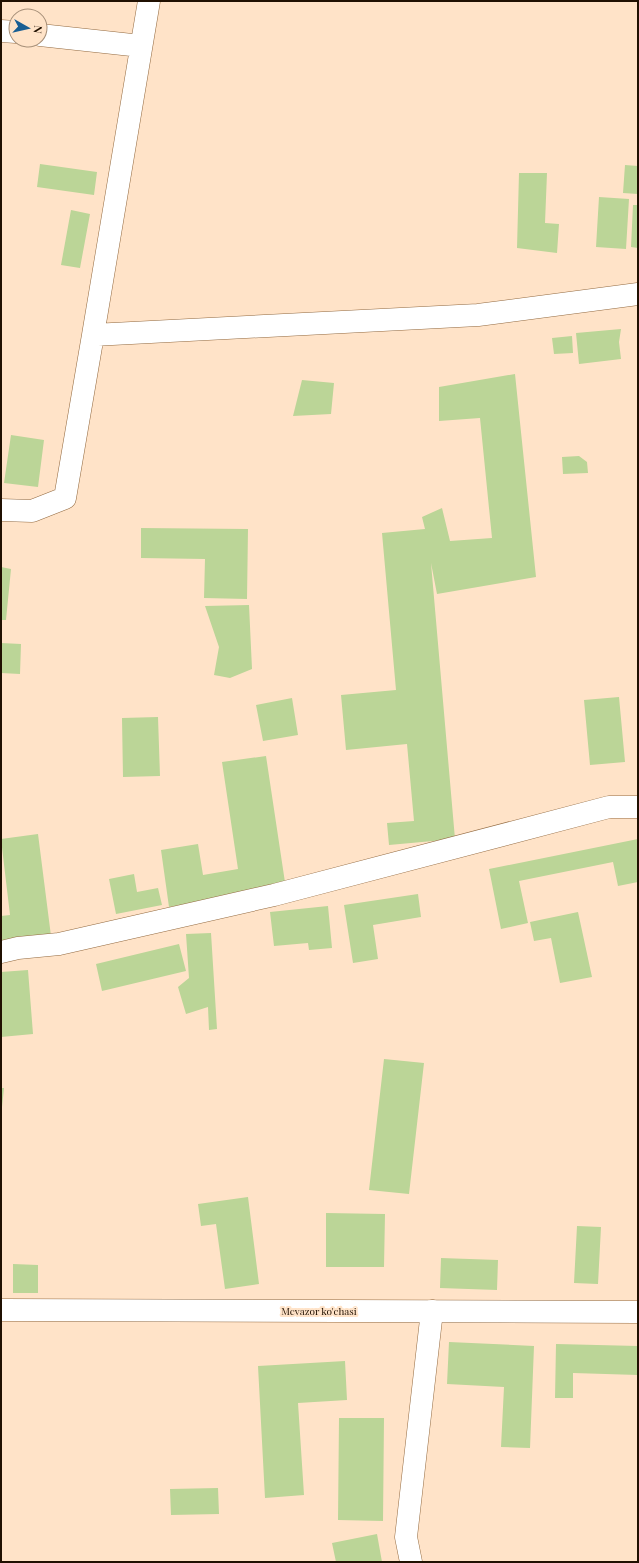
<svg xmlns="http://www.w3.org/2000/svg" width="639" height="1563" viewBox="0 0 639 1563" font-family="'Playfair Display',serif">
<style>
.building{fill:#bbd597}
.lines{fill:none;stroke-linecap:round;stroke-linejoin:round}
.minor-casing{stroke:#936a40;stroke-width:23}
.tertiary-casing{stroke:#936a40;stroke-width:23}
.minor{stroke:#fff;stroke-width:22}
.tertiary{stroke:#fff;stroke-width:22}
.labels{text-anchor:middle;stroke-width:4;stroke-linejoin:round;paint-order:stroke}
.street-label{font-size:10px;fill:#201001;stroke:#ffe3c8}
</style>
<rect width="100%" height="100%" fill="#ffe3c8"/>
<path class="building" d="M40,164L97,172L94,195L37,187Z
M625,165L638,166V194L623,193Z
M519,173H547L545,223L559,224L557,253L517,248Z
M599,197L629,199L626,249L596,247Z
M633,205H638V248L631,247Z
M71,210L90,214L80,268L61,265Z
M621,329L619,342L621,359L579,364L576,333Z
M572,336L573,353L554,354L552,338Z
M515,374L536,577L437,594L431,563L455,839L389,845L387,823L414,821L407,744L346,750L341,695L396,690L382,533L425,529L422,517L442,508L450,541L492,538L480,418L439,421V387Z
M302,380L334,383L331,414L293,416Z
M11,435L44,440L38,487L4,483Z
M579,456L587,462L588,473L563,474L562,457Z
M141,528L248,529L247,599L204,598L205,559L141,558Z
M1,567L11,569L6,620H1Z
M249,605L252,669L230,678L214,675L219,647L205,606Z
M1,643L21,644L20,674L1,673Z
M619,697L625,762L590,765L584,700Z
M292,698L298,735L263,741L256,705Z
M158,717L160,776L123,777L122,718Z
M266,756L286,889L169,907L161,850L198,844L203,875L238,869L222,762Z
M38,834L51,936L1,942V916L10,915L1,839Z
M638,839V882L618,886L613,862L519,881L528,923L501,929L489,869Z
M134,874L137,892L158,888L162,905L116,914L109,879Z
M418,894L421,917L373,925L378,959L353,963L344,905Z
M328,906L332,948L309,950L308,943L274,946L270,912Z
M578,912L592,977L560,983L551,938L534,941L530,922Z
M211,933L217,1029L209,1030L208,1007L186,1014L178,987L189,978L186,934Z
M179,944L186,971L102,991L96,964Z
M28,970L33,1034L1,1037V972Z
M384,1059L424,1063L409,1194L369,1190Z
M1,1088H4L2,1107H1Z
M248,1197L259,1284L225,1289L216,1224L201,1226L198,1204Z
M326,1213L385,1214L384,1267H326Z
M577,1226L601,1227L598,1284L574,1283Z
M441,1258L498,1260L497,1290L440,1288Z
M13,1264L38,1265V1293H13Z
M449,1342L534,1346L530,1448L501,1447L504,1387L447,1384Z
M556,1344L638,1346V1375L573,1373V1398H555Z
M345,1361L347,1400L298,1403L304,1495L265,1498L258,1366Z
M339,1418H384L383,1521L338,1520Z
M218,1488L219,1514L171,1515L170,1489Z
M377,1534L382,1562H336L332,1543Z"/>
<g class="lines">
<g class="minor-casing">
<path id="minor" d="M1,31L16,32
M40,35L141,46
M93,335L149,1
M1,510L32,511L65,498L93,335L478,315L638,294
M1,952L18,948L59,944L274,895L609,807H638
M411,1562L406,1537L432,1311"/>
</g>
<g class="tertiary-casing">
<path id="tertiary" d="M1,1310L638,1312"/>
</g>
<use href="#minor" class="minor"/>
<use href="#tertiary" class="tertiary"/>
</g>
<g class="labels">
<g class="street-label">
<text x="319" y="1315">Mevazor ko'chasi</text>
</g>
</g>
<rect width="639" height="1563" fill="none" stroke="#201001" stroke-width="4"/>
<g transform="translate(28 28) rotate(98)"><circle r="19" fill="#ffe3c8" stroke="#a68f78"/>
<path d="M0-3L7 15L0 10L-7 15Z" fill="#195e93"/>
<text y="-6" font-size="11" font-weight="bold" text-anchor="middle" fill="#201001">N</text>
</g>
</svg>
